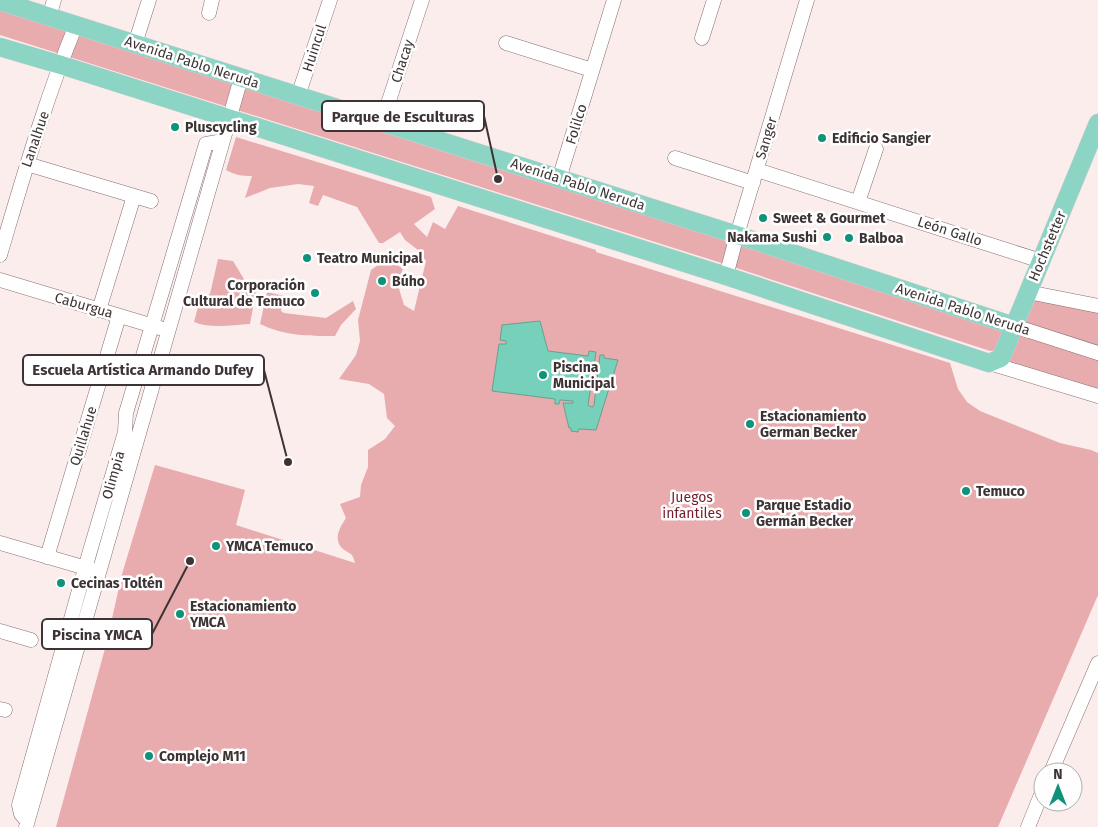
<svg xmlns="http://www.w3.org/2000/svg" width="1098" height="827" viewBox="0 0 1098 827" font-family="'Fira Sans',sans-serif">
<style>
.green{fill:#e8abae}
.water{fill:#77d0b9;stroke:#66a191}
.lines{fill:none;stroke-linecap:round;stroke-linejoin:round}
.minor-casing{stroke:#867071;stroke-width:15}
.major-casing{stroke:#d0cece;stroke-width:19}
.minor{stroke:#fff;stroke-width:14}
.major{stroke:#8cd4c4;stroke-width:18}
.poi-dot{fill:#0f927a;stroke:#fefefe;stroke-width:2}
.labels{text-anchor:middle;stroke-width:5;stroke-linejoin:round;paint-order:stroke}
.street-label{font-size:14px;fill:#3d3334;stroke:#fefefe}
.poi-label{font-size:14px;font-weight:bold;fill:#3d3334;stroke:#fefefe;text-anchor:start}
.park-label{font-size:14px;fill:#761c2b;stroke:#fefefe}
.leader{fill:none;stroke:#3d3334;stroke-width:2}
.callout-dot{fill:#3d3334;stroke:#fefefe;stroke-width:2}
.callout{fill:#fefefe;stroke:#3d3334;stroke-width:2}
.callout-label{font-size:15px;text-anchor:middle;font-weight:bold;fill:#3d3334}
</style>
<rect width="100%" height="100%" fill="#fceded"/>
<path class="green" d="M0,6L1004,324L1000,350L990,351L715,261L0,35Z
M236,137L431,197L435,209L414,224L427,237L433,222L445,229L458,206L596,250V252L950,363L958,389L967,402L980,411L1060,443L1091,450L1098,453V595L998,827H56L106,645L122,574L155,465L245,490L236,525L355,563C352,551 350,555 342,548C333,539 340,527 346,518L340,504L360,497L361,485L368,467V450L385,439L395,426L387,418L384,394L369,384L339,379L356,355L360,341L358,320L371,270L388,258L403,269L397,282L404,305L414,311L426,261L418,250L405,240L400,232L383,243H379L357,207L323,195L318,206L309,203L314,186L298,184L270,188L245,198L252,176C241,176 235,175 226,170Z
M218,259L233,261L247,284L257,286L250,324C232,325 211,329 194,322L200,299L210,294Z
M267,292L284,296L281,311L284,313L326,318L353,301L356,309L341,325L335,336C307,336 285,336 260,324Z
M1032,296L1098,309V392L1002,364Z"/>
<path class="water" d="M540,321L548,351L588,356L589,351L596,352L588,405L589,406L593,407L594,405L600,355H604V358L618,360L596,430L579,429L578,432L571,431V428H569L563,403H573V401L560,400L559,404H555V399L492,391L499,344H506V341L500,340L502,325Z"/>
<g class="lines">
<g class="minor-casing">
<path id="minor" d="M209,13L212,0
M49,17L54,0
M702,38L714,0
M506,43L592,70
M135,44L149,0
M298,96L330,0
M382,122L422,0
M675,158L753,183
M27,164L151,201
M757,170L1041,261
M559,179L614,0
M858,202L876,149
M0,255C23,178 45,100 76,25
M726,276L737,235L807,0
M0,280L160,328
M1028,292L1098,306
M99,310L134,196
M1014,326L1098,353
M989,363L1098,396
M0,543L93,570
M47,557L119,316
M0,631L31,640
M0,709L5,710
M1051,772L1098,663
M27,821L21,814L19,805L90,551L125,432L126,413L206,144L223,141
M26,827L241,78
M1028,827L1043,790"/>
</g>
<g class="major-casing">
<path id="major" d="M0,1L737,235L1014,326
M0,47L61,65L726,276L989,363L1001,358L1098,123"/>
</g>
<use href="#minor" class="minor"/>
<use href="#major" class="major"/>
</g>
<g class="poi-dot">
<circle cx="175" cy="127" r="5"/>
<circle cx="822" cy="138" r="5"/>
<circle cx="763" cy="218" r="5"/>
<circle cx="827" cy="237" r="5"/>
<circle cx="849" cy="238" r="5"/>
<circle cx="307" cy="258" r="5"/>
<circle cx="382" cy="281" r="5"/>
<circle cx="315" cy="293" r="5"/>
<circle cx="543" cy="375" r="5"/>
<circle cx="750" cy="424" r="5"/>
<circle cx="966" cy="491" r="5"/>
<circle cx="746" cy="513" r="5"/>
<circle cx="216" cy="546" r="5"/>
<circle cx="61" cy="583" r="5"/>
<circle cx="180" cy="614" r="5"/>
<circle cx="149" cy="756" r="5"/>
</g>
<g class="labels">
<g class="street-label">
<text transform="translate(314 48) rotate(-72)" y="5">Huincul</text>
<text transform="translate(402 61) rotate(-72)" y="5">Chacay</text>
<text transform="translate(192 62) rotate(18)" y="5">Avenida Pablo Neruda</text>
<text transform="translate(576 124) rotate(-73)" y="5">Folilco</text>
<text transform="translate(766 138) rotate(-73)" y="5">Sanger</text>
<text transform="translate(35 139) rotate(-71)" y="5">Lanalhue</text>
<text transform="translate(578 184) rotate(18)" y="5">Avenida Pablo Neruda</text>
<text transform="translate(950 231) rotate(18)" y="5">León Gallo</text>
<text transform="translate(1047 246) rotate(-67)" y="5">Hochstetter</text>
<text transform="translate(84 305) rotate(16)" y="5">Caburgua</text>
<text transform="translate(963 309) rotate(18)" y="5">Avenida Pablo Neruda</text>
<text transform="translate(83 436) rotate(-73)" y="5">Quillahue</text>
<text transform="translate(113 475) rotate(-74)" y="5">Olimpia</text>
</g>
<g class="poi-label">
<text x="185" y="132">Pluscycling</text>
<text x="832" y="143">Edificio Sangier</text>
<text x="773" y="223">Sweet &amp; Gourmet</text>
<text x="817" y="242" text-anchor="end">Nakama Sushi</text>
<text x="859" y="243">Balboa</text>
<text x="317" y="263">Teatro Municipal</text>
<text x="392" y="286">Búho</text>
<text x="305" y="290" text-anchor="end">Corporación<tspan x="305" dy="16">Cultural de Temuco</tspan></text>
<text x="553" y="372">Piscina<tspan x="553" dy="16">Municipal</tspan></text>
<text x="760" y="421">Estacionamiento<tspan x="760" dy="16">German Becker</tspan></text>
<text x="976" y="496">Temuco</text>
<text x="756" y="510">Parque Estadio<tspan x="756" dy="16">Germán Becker</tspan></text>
<text x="226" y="551">YMCA Temuco</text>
<text x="71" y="588">Cecinas Toltén</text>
<text x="190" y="611">Estacionamiento<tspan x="190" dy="16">YMCA</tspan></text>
<text x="159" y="761">Complejo M11</text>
</g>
<g class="park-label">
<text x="692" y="502">Juegos<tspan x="692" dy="16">infantiles</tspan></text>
</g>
</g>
<path class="leader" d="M498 179L484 116M288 462L264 370M190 561L152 634"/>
<g class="callout-dot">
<circle cx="498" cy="179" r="5"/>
<circle cx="288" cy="462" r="5"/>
<circle cx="190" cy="561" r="5"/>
</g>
<g class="callout">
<rect x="322" y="101" width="162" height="30" rx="5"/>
<rect x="23" y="355" width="241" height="30" rx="5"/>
<rect x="42" y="619" width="110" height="30" rx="5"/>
</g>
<g class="callout-label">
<text x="403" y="122">Parque de Esculturas</text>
<text x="143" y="375">Escuela Artística Armando Dufey</text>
<text x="97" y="640">Piscina YMCA</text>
</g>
<g transform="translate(1058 787)"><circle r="24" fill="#fefefe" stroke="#b1adad"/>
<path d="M0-4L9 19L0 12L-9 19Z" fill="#0f927a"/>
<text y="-8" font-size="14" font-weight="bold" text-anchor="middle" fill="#3d3334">N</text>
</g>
</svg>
